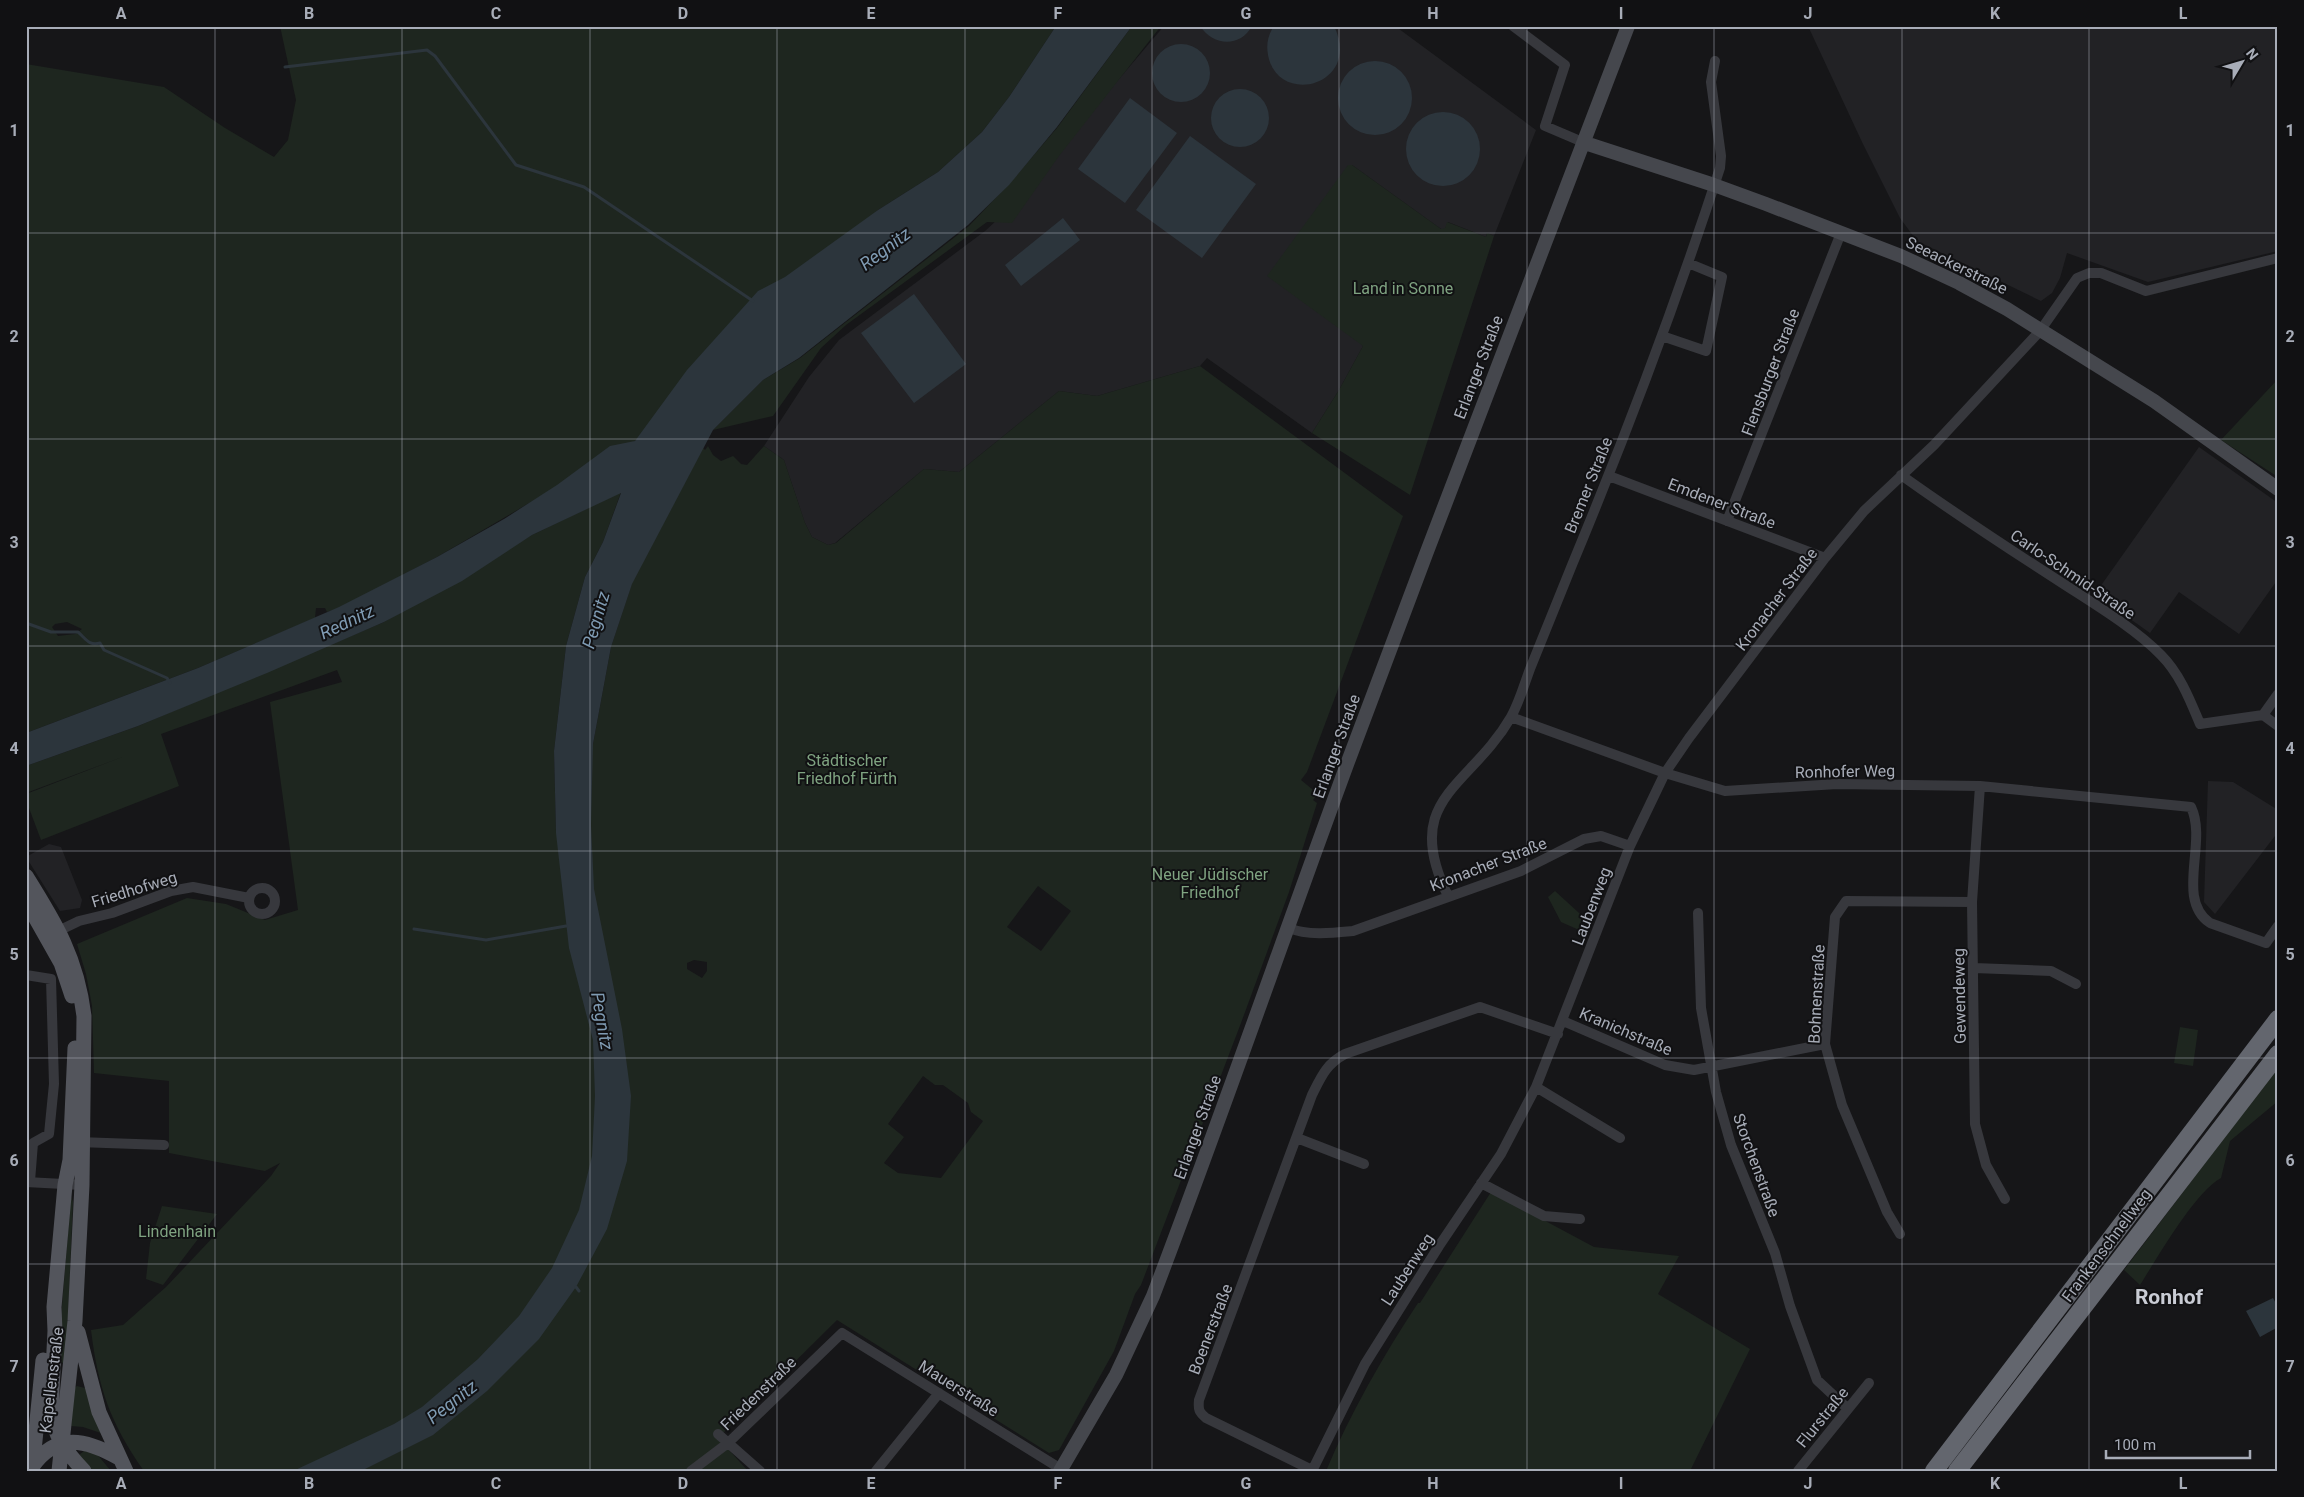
<svg xmlns="http://www.w3.org/2000/svg" width="2304" height="1497" viewBox="0 0 2304 1497" font-family="Roboto,sans-serif">
<style>
.built{fill:#222225}
.green{fill:#1e261f;fill-rule:evenodd}
.water{fill:#2c353c}
.lines{fill:none;stroke-linecap:round;stroke-linejoin:round}
.stream{stroke:#2c353c;stroke-width:3}
.street{stroke:#37383d;stroke-width:10}
.secondary{stroke:#45474d;stroke-width:14}
.primary{stroke:#53555c;stroke-width:15}
.highway{stroke:#63666e;stroke-width:18}
.grid{fill:none;stroke:#a8adb8;stroke-width:1;stroke-opacity:0.55}
.labels{text-anchor:middle;stroke-width:4;stroke-linejoin:round;paint-order:stroke}
.street-label{font-size:16px;fill:#a8adb8;stroke:#111113}
.park-label{font-size:16px;fill:#7fa381;stroke:#111113}
.water-label{font-size:18px;font-style:italic;fill:#7f9bb3;stroke:#111113}
.district-label{font-size:21px;font-weight:bold;fill:#c9ccd4;stroke:#111113}
.neatline{fill:none;stroke:#a8adb8;stroke-width:2}
.grid-label{font-size:16px;text-anchor:middle;font-weight:bold;fill:#a8adb8}
</style>
<rect width="100%" height="100%" fill="#161618"/>
<path class="built" d="M1164,26H1395L1536,130L1494,236L1487,233L1486,237L1448,222L1445,229H1441L1352,165L1363,346L1339,390L1312,433L1207,358L1200,366L1097,396L1059,391L959,472L924,469L835,543L828,545L812,537L805,523L784,460L764,446L809,377L839,340L985,231L1008,210Z
M1808,26H2278V251L2148,282L2067,253L2060,278L2052,293L2041,301L1917,241L1900,218L1862,142Z
M2199,447L2278,503V579L2239,634L2179,592L2150,633L2095,594Z
M2208,781L2233,782L2278,810V832L2215,914L2204,902Z
M49,844L61,847L82,900L80,908L60,911L26,857Z"/>
<path class="green" d="M280,26H1056L1009,97L982,132L938,172L878,210L635,441L437,557L340,608L327,612L325,608H316L315,618L198,668L26,733V64L164,87L225,128L274,157L288,140L296,100ZM67,622L82,629L75,634L58,636L52,627L55,624Z
M1132,26H1161L1059,156L1012,223L987,222L846,325L821,348L773,416L713,430L763,380L800,358L969,226L1008,185L1057,128Z
M1348,165H1352L1441,229L1445,228L1447,222L1486,237L1487,233L1494,236L1410,495L1312,433L1339,390L1363,346L1267,276Z
M1200,366L1403,516L1307,772L1301,780L1318,794L1313,800L1317,803L1289,892L1241,1023L1141,1285L1135,1294L1114,1351L1059,1450L1049,1453L837,1320L718,1438L748,1471H144C110,1423 98,1387 91,1330L123,1325L166,1287L271,1176L280,1163L265,1171L169,1153V1081L94,1073L92,1006L86,974L77,944L187,898L226,904L265,920L298,910L270,702L342,682L337,670L161,734L179,786L41,840L26,800V794L125,756L26,793V766L138,726L384,622L532,535L621,492L603,542L585,577L566,646L554,751L556,832L593,744L611,647L632,583L703,448L705,450L708,446L713,455L721,461L733,456L741,464L747,465L764,446L784,460L805,523L812,537L828,545L836,543L924,469L959,472L1059,391L1097,396ZM1038,886L1071,911L1041,951L1007,927ZM694,960L707,962V971L702,978L687,969V963ZM923,1076L935,1085H943L968,1103L971,1112L983,1121L941,1178L898,1173L884,1163L904,1137L888,1124Z
M2278,379V477L2221,440Z
M1555,891L1590,923L1586,933L1561,922L1548,897Z
M2180,1027L2198,1030L2193,1066L2174,1063Z
M2278,1067V1101L2230,1141L2221,1178C2194,1193 2158,1257 2140,1285L2124,1270Z
M1491,1192L1594,1247L1679,1256L1658,1294L1750,1349L1690,1471H1326C1351,1412 1383,1356 1418,1303H1420Z
M71,1196L73,1202L66,1361L63,1363L61,1362V1318Z
M162,1206L217,1214L163,1285L146,1279L150,1243Z
M77,1386L85,1388L101,1433L83,1427L71,1426L74,1388Z
M84,1451L96,1453L111,1471H91L79,1455Z"/>
<path class="water" d="M1056,26H1132L1057,127L1009,185L968,225L799,358L763,380L713,430L632,584L611,647L593,744L591,825L594,889L622,1029L631,1096L627,1161L607,1229L576,1287L539,1339L487,1391L433,1435L361,1471H293L394,1424L422,1407L478,1359L519,1316L552,1268L579,1210L592,1156L595,1096L593,1040L569,948L556,833L554,751L566,646L585,577L603,542L621,493L532,535L462,581L384,622L267,673L138,726L26,766V733L198,668L339,607L437,557L504,519L557,485L610,446L635,441L687,370L758,291L785,277L878,210L938,172L982,132L1009,97Z
M1200,26H1252C1240,48 1213,46 1200,26Z
M1274,26H1334C1363,85 1278,108 1268,55C1266,44 1268,35 1274,26Z
M1152 73a29 29 0 1 1 58 0a29 29 0 1 1-58 0Z
M1338 98a37 37 0 1 1 74 0a37 37 0 1 1-74 0Z
M1211 118a29 29 0 1 1 58 0a29 29 0 1 1-58 0Z
M1130,98L1177,133L1125,203L1078,169Z
M1406 149a37 37 0 1 1 74 0a37 37 0 1 1-74 0Z
M1190,136L1256,184L1202,258L1136,210Z
M1063,218L1080,240L1021,286L1005,265Z
M914,294L966,364L914,403L861,333Z
M2273,1298L2278,1307V1327L2260,1337L2246,1311Z"/>
<g class="lines">
<path class="stream" d="M285,67L427,50L435,56L516,165L584,187L753,301
M26,623L51,632H78C86,639 89,646 100,643L104,650L167,678L170,683
M414,929L486,940L566,926
M576,1287L579,1291"/>
<path class="street" d="M1513,26L1565,65L1545,126L1585,143
M1662,336L1706,351L1722,277L1688,263
M1901,475C1953,512 2006,547 2059,581C2091,602 2135,628 2161,655C2180,674 2190,700 2200,724L2263,715L2278,726
M1609,476L1825,558
M1727,521L1841,233
M2263,715L2278,694
M1511,717L1665,773L1725,791L1837,784L1980,786L2191,807C2208,842 2175,899 2210,923L2266,943L2278,926
M1980,786L1972,902L1975,1124L1986,1165L2005,1199
M249 901a13 13 0 1 1 26 0a13 13 0 1 1-26 0Z
M1448,896C1400,798 1470,788 1511,717C1519,703 1524,685 1530,669C1544,635 1558,600 1572,565C1626,435 1676,303 1720,168L1721,156L1711,82L1715,61
M1698,913L1701,1008L1716,1092L1731,1145L1775,1253L1790,1306L1817,1380L1847,1408
M1289,928C1308,936 1333,933 1353,931L1521,871L1584,839L1601,836L1630,846
M54,933L79,921L112,913L171,891L193,887L249,898
M1974,968L2051,971L2076,984
M26,975L51,979L54,1084L49,1134L33,1143L30,1181
M1563,1021L1665,1065L1694,1070L1825,1044
M1536,1087L1620,1138
M1297,1138L1364,1164
M78,1142L164,1145
M26,1182L82,1185
M1481,1183L1544,1216L1580,1219
M1900,1234L1887,1212L1842,1105L1825,1044L1835,917L1846,901L1972,902
M718,1434L760,1471
M1312,1470L1206,1418C1199,1412 1198,1410 1199,1400L1312,1095C1321,1077 1326,1064 1345,1054L1480,1007L1558,1034
M691,1471L728,1443L842,1333L1061,1469
M876,1471L939,1393
M1312,1471L1365,1364L1439,1246L1501,1154L1536,1087L1630,846L1665,773L1689,738L1825,558L1864,511L1934,445L2040,331L2077,278L2089,273H2101L2146,291L2278,258
M1798,1471L1869,1383"/>
<path class="secondary" d="M1585,143L1714,185L1766,204L1901,256L1959,283L2007,309L2154,401L2278,489
M1060,1471L1116,1375L1153,1296C1221,1118 1283,938 1349,759C1440,514 1535,271 1628,26"/>
<path class="primary" d="M26,876C56,924 77,958 84,1016L82,1185L75,1321L59,1471
M26,901L61,963L72,996
M75,1048L70,1160L65,1185L54,1307L55,1331L51,1410C53,1435 67,1453 84,1471
M78,1332L99,1412L126,1471
M32,1467C57,1431 87,1440 119,1458
M32,1471L43,1360"/>
<path class="highway" d="M1934,1471L2278,1019
M1957,1471L2278,1054"/>
</g>
<path class="grid" d="M215,26V1471M402,26V1471M590,26V1471M777,26V1471M965,26V1471M1152,26V1471M1339,26V1471M1527,26V1471M1714,26V1471M1902,26V1471M2089,26V1471M26,233H2278M26,439H2278M26,646H2278M26,851H2278M26,1058H2278M26,1264H2278"/>
<g class="labels">
<g class="street-label">
<text transform="translate(1957 265) rotate(26)" y="6">Seeackerstraße</text>
<text transform="translate(1478 367) rotate(-69)" y="6">Erlanger Straße</text>
<text transform="translate(1770 372) rotate(-69)" y="6">Flensburger Straße</text>
<text transform="translate(1588 485) rotate(-68)" y="6">Bremer Straße</text>
<text transform="translate(1722 503) rotate(21)" y="6">Emdener Straße</text>
<text transform="translate(2073 574) rotate(34)" y="6">Carlo-Schmid-Straße</text>
<text transform="translate(1776 599) rotate(-53)" y="6">Kronacher Straße</text>
<text transform="translate(1336 746) rotate(-70)" y="6">Erlanger Straße</text>
<text transform="translate(1845 771) rotate(-1)" y="6">Ronhofer Weg</text>
<text transform="translate(1488 864) rotate(-21)" y="6">Kronacher Straße</text>
<text transform="translate(134 889) rotate(-17)" y="6">Friedhofweg</text>
<text transform="translate(1591 906) rotate(-69)" y="6">Laubenweg</text>
<text transform="translate(1816 994) rotate(-87)" y="6">Bohnenstraße</text>
<text transform="translate(1959 996) rotate(-91)" y="6">Gewendeweg</text>
<text transform="translate(1626 1031) rotate(23)" y="6">Kranichstraße</text>
<text transform="translate(1197 1127) rotate(-70)" y="6">Erlanger Straße</text>
<text transform="translate(1757 1165) rotate(70)" y="6">Storchenstraße</text>
<text transform="translate(2106 1245) rotate(-53)" y="6">Frankenschnellweg</text>
<text transform="translate(1407 1269) rotate(-57)" y="6">Laubenweg</text>
<text transform="translate(1210 1329) rotate(-69)" y="6">Boenerstraße</text>
<text transform="translate(51 1380) rotate(-83)" y="6">Kapellenstraße</text>
<text transform="translate(959 1388) rotate(32)" y="6">Mauerstraße</text>
<text transform="translate(758 1393) rotate(-44)" y="6">Friedenstraße</text>
<text transform="translate(1822 1417) rotate(-51)" y="6">Flurstraße</text>
</g>
<g class="park-label">
<text x="1403" y="294">Land in Sonne</text>
<text x="847" y="766">Städtischer<tspan x="847" dy="18">Friedhof Fürth</tspan></text>
<text x="1210" y="880">Neuer Jüdischer<tspan x="1210" dy="18">Friedhof</tspan></text>
<text x="177" y="1237">Lindenhain</text>
</g>
<g class="water-label">
<text transform="translate(885 249) rotate(-37)" y="6">Regnitz</text>
<text transform="translate(596 620) rotate(-74)" y="6">Pegnitz</text>
<text transform="translate(347 622) rotate(-25)" y="6">Rednitz</text>
<text transform="translate(602 1021) rotate(80)" y="6">Pegnitz</text>
<text transform="translate(452 1402) rotate(-38)" y="6">Pegnitz</text>
</g>
<g class="district-label">
<text x="2169" y="1304">Ronhof</text>
</g>
</g>
<rect width="2304" height="1497" fill="none" stroke="#111113" stroke-width="55"/>
<g transform="translate(2242 62) rotate(52)" stroke="#111113" stroke-width="4" paint-order="stroke">
<path d="M0-4L9 19L0 12L-9 19Z" fill="#a8adb8"/>
<text y="-8" font-size="14" font-weight="bold" text-anchor="middle" fill="#a8adb8">N</text>
</g>
<path d="M2106 1450v8h144v-8" fill="none" stroke="#a8adb8" stroke-width="2.5"/>
<text x="2114" y="1450" font-size="15" fill="#a8adb8" stroke="#111113" stroke-width="4" paint-order="stroke">100 m</text>
<rect x="28" y="28" width="2248" height="1442" class="neatline"/>
<g class="grid-label">
<text x="121" y="19">A</text>
<text x="309" y="19">B</text>
<text x="496" y="19">C</text>
<text x="683" y="19">D</text>
<text x="871" y="19">E</text>
<text x="1058" y="19">F</text>
<text x="1246" y="19">G</text>
<text x="1433" y="19">H</text>
<text x="1621" y="19">I</text>
<text x="1808" y="19">J</text>
<text x="1995" y="19">K</text>
<text x="2183" y="19">L</text>
<text x="14" y="136">1</text>
<text x="2290" y="136">1</text>
<text x="14" y="342">2</text>
<text x="2290" y="342">2</text>
<text x="14" y="548">3</text>
<text x="2290" y="548">3</text>
<text x="14" y="754">4</text>
<text x="2290" y="754">4</text>
<text x="14" y="960">5</text>
<text x="2290" y="960">5</text>
<text x="14" y="1166">6</text>
<text x="2290" y="1166">6</text>
<text x="14" y="1372">7</text>
<text x="2290" y="1372">7</text>
<text x="121" y="1489">A</text>
<text x="309" y="1489">B</text>
<text x="496" y="1489">C</text>
<text x="683" y="1489">D</text>
<text x="871" y="1489">E</text>
<text x="1058" y="1489">F</text>
<text x="1246" y="1489">G</text>
<text x="1433" y="1489">H</text>
<text x="1621" y="1489">I</text>
<text x="1808" y="1489">J</text>
<text x="1995" y="1489">K</text>
<text x="2183" y="1489">L</text>
</g>
</svg>
